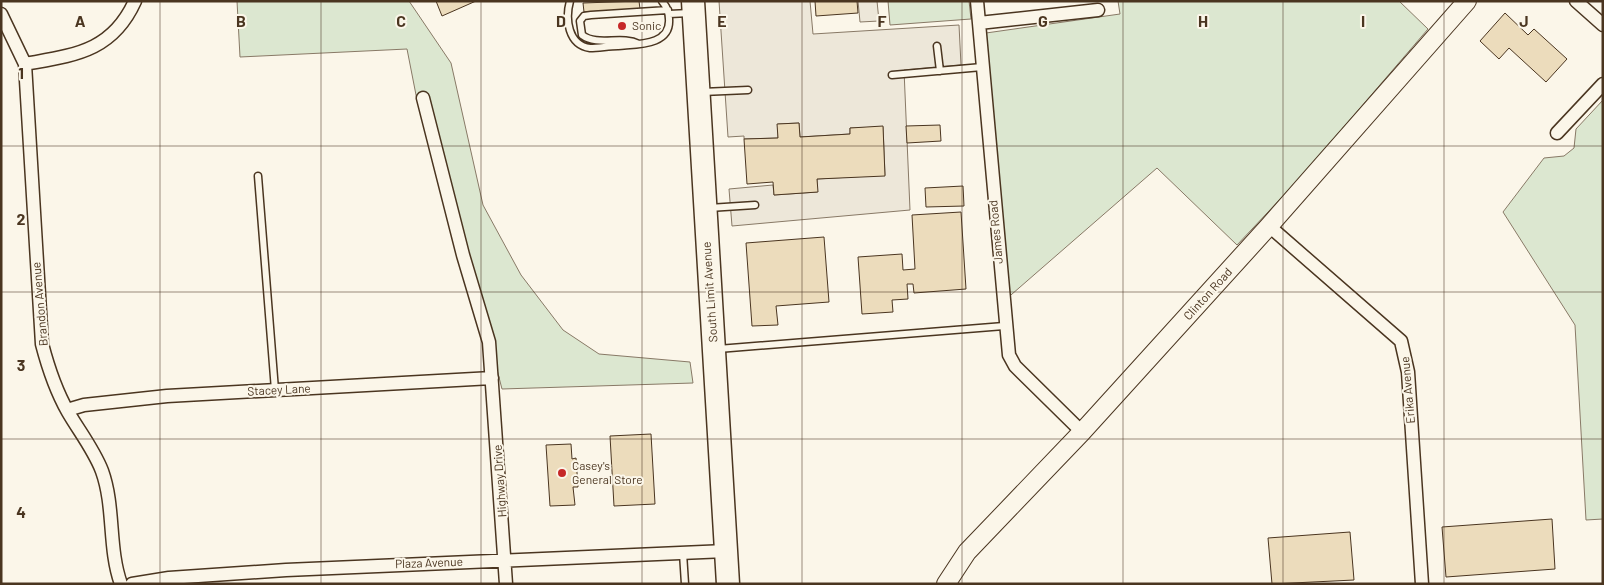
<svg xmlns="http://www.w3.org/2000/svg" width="1604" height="585" viewBox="0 0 1604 585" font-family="Barlow,sans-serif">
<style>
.green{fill:#dce7d0;stroke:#887966}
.parking{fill:#ede7d9;stroke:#887966}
.building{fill:#ecdcbc;stroke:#4a3520}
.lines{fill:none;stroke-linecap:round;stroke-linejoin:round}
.lane-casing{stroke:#4a3520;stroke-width:9}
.street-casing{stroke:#4a3520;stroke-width:15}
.secondary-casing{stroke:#4a3520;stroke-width:20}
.highway-casing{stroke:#4a3520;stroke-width:25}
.lane{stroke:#fbf6e9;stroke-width:6}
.street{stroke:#fbf6e9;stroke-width:12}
.secondary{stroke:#fbf6e9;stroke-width:18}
.highway{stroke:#fbf6e9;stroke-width:22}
.grid{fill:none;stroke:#4a3520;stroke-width:1;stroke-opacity:0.55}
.poi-dot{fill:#c62828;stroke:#fbf6e9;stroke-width:2}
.labels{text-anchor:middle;stroke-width:4;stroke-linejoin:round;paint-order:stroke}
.poi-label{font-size:12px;fill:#4a3520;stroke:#fbf6e9;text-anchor:start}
.street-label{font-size:12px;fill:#4a3520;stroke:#fbf6e9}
.grid-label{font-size:16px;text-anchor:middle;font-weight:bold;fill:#4a3520;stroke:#fbf6e9;stroke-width:4;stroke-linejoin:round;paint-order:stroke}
</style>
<rect width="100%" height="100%" fill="#fbf6e9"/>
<path class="green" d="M237,1H409L451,63L483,205L521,275L563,330L599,354L690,362L693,383L502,389L427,100H417L407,49L240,57Z
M888,1H969L971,19L890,25Z
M1118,1H1399L1428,29L1299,179L1237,245L1157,168L1004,301L986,33L1120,14Z
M1603,100V519L1586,520L1575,325L1503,212L1544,158L1564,156L1574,148L1576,129Z"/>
<path class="parking" d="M719,1H810L813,34L959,25L961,65L904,70L910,210L732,226L729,189L773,185L774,195L817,192V179L885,175L883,127L850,128V134L800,137L799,123L778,124V138L744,139V136L728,137Z
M858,1H877L879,21L860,22Z"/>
<path class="building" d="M436,1H476L442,16Z
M639,1L640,9L584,12L583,3Z
M815,1H857L858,13L816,16Z
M1505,13L1528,35L1534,29L1567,59L1546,82L1509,48L1499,59L1480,41Z
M799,123L800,137L850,134V128L883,126L885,176L817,179L818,192L774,195L773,182L747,184L744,139L778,138L777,124Z
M940,125L941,141L907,143L906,126Z
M963,186L964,206L926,207L925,188Z
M961,212L966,289L914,293L913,284H907L908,299L892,300L893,312L862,314L858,257L902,254L903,270L915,269L912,215Z
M824,237L829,302L776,306L778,325L752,326L746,243Z
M651,434L655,504L614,506L610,436Z
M571,444L572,459L576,458L578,487H573L575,505L550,506L546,445Z
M1552,519L1555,569L1446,577L1442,527Z
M1350,532L1354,580L1272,584L1268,538Z"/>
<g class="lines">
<g class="lane-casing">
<path id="lane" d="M570,1C565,19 568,45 590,48C599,48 609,46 618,46C636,44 671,46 669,19C669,12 667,7 662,1
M669,14L690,13
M639,44C621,35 598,47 582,35L580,21L584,16L591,15L668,10
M937,46L940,71
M892,75L982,67
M702,92L748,90
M258,176L275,390
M709,208L755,205
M718,349L1004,326
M683,553L685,584"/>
</g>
<g class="street-casing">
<path id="street" d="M977,1L1009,355L1015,366L1082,432
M1576,1L1603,25
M1,14L25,64L42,344C48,367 56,391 68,412C79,431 94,450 102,471C115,507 108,548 121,584
M979,23L1098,10
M25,64C74,55 112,52 135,1
M423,98L463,255L489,342L506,584
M1557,133L1603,84
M1269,226L1401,341L1408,372L1422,584
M67,410L84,405L167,396L492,378
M132,584L169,578L286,570L726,551"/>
</g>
<g class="secondary-casing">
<path id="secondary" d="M946,584L967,552L1082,432L1269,226L1467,1"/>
</g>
<g class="highway-casing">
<path id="highway" d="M693,1L728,584"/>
</g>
<use href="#lane" class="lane"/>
<use href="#street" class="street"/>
<use href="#secondary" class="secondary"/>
<use href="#highway" class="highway"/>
</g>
<path class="grid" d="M160,1V584M321,1V584M481,1V584M642,1V584M802,1V584M962,1V584M1123,1V584M1283,1V584M1444,1V584M1,146H1603M1,292H1603M1,439H1603"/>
<g class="poi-dot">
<circle cx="622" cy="26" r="5"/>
<circle cx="562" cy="473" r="5"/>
</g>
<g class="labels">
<g class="poi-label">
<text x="632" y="30">Sonic</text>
<text x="572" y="470">Casey's<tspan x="572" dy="14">General Store</tspan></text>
</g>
<g class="street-label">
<text transform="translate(996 232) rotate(-95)" y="4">James Road</text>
<text transform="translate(710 292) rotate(-94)" y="4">South Limit Avenue</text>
<text transform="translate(1208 294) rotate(-48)" y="4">Clinton Road</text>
<text transform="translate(40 304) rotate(-95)" y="4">Brandon Avenue</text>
<text transform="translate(279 390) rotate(-3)" y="4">Stacey Lane</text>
<text transform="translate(1408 390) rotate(-95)" y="4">Erika Avenue</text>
<text transform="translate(500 481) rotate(-94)" y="4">Highway Drive</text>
<text transform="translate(429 563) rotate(-2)" y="4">Plaza Avenue</text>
</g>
</g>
<g class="grid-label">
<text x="80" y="27">A</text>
<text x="241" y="27">B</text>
<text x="401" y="27">C</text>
<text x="561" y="27">D</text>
<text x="722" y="27">E</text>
<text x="882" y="27">F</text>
<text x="1043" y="27">G</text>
<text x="1203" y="27">H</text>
<text x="1363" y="27">I</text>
<text x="1524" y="27">J</text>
<text x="21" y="79">1</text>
<text x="21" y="225">2</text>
<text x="21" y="371">3</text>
<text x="21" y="518">4</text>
</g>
<rect width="1604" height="585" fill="none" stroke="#4a3520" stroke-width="5"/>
</svg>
